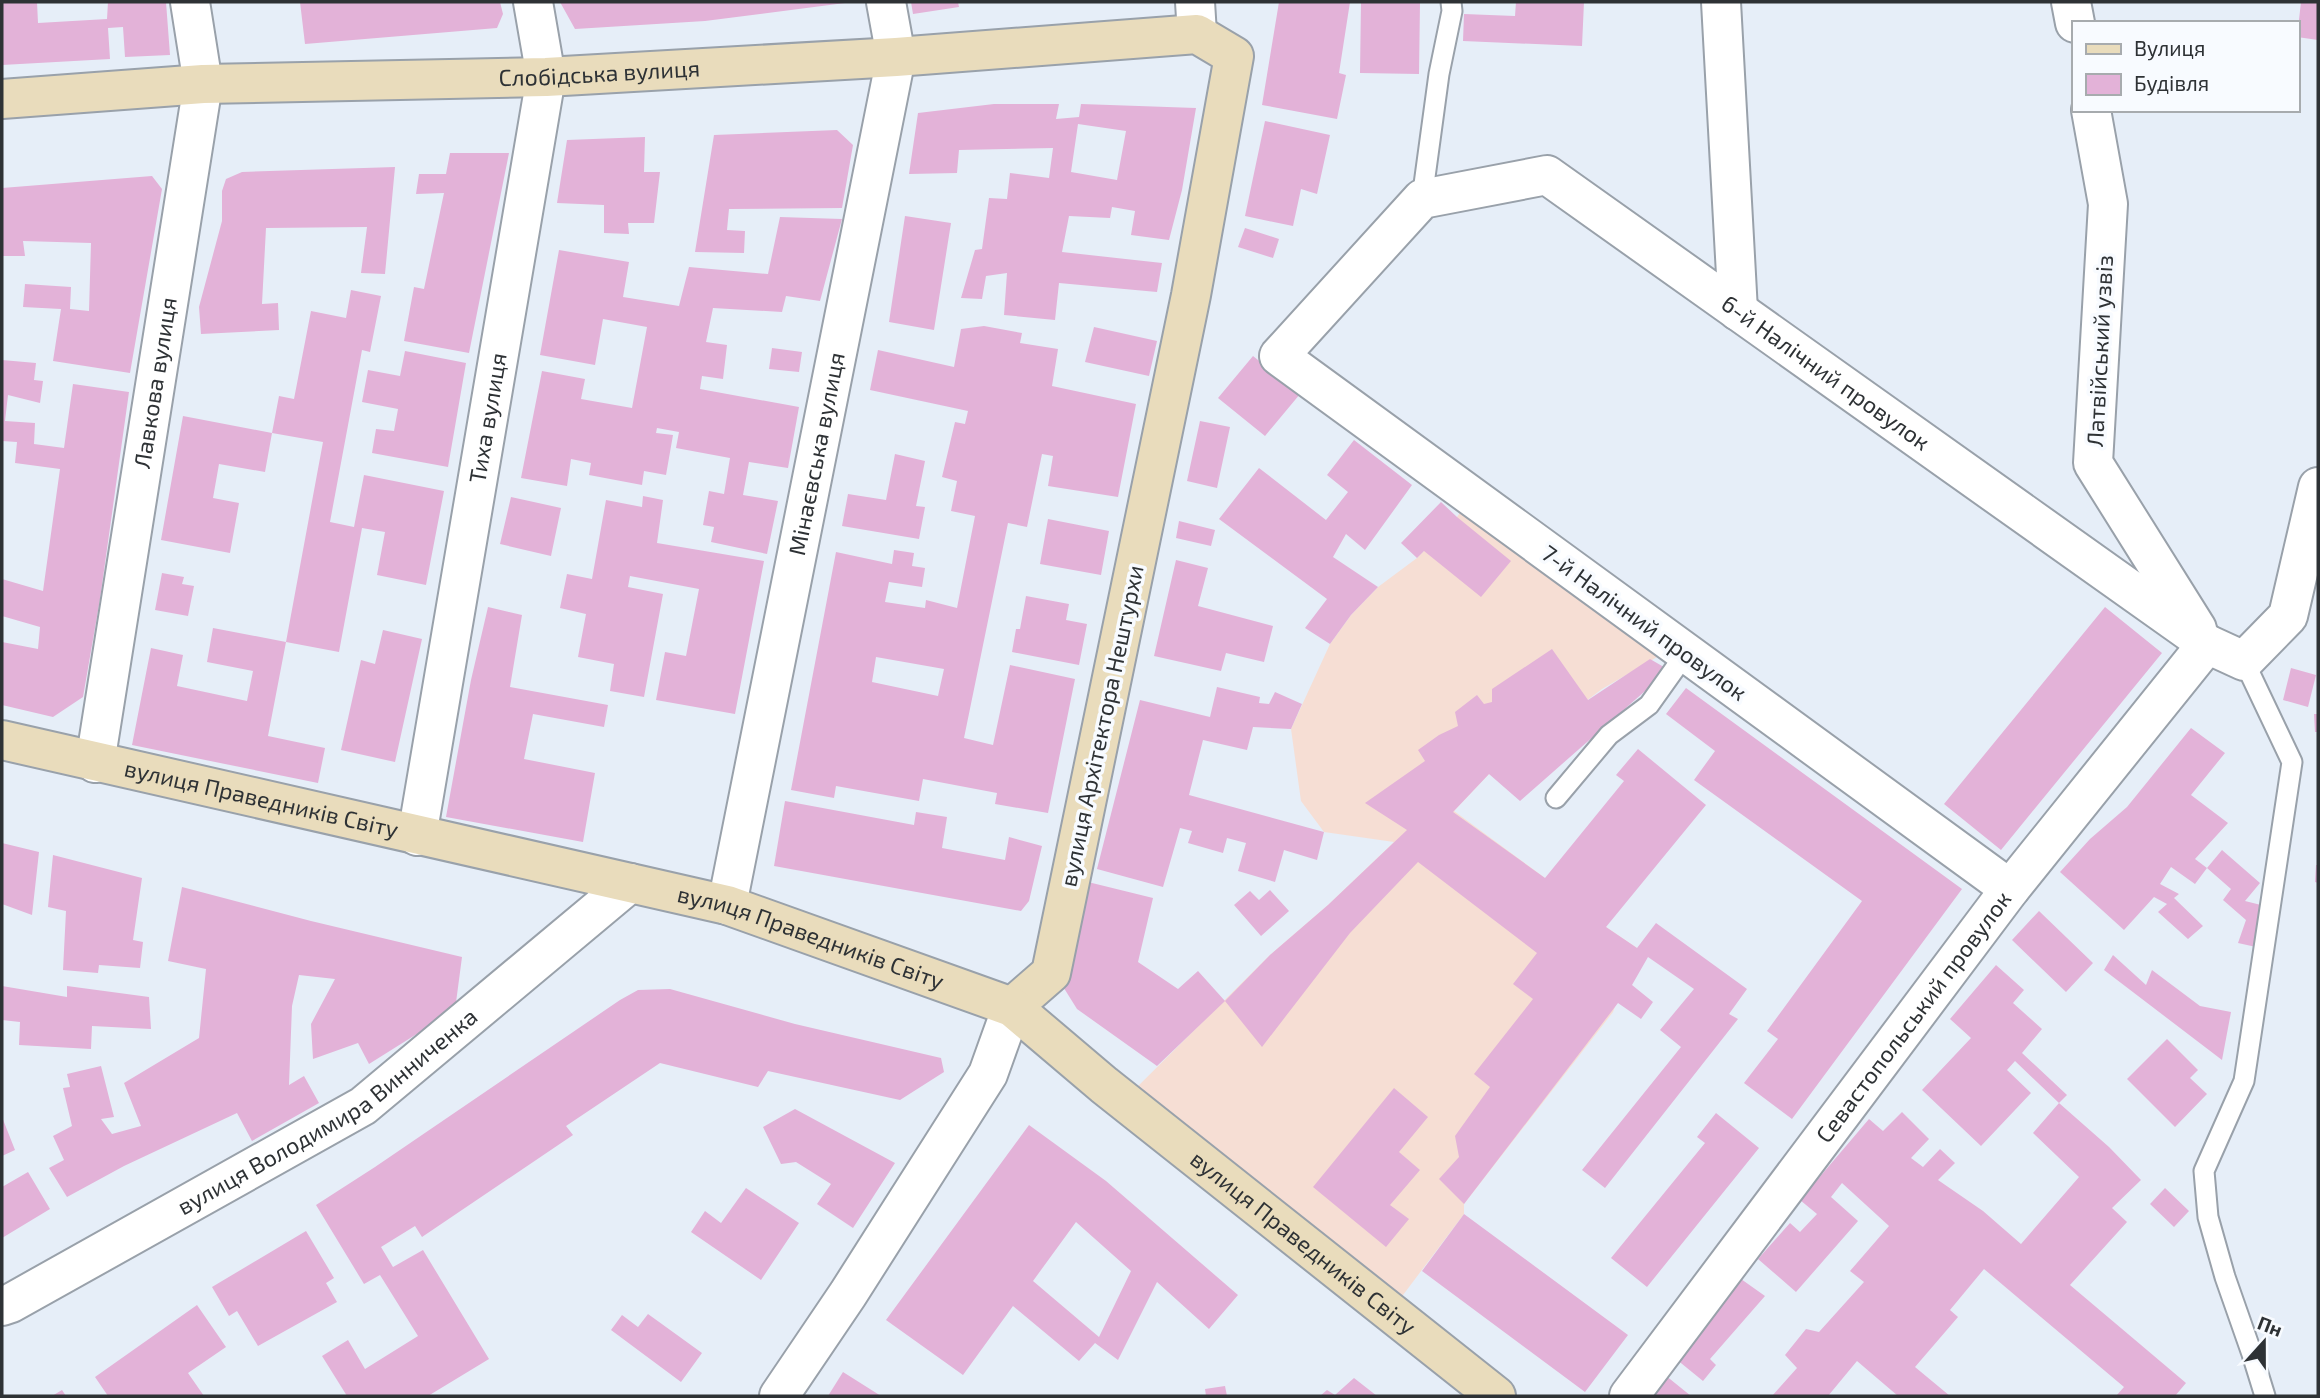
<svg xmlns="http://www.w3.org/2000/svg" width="2320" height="1398" viewBox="0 0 2320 1398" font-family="'Exo 2',sans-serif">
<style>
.commercial{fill:#f6ded4}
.building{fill:#e3b2d8;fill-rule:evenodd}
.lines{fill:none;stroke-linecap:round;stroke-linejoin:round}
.lane-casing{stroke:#99a1aa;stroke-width:23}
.street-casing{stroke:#99a1aa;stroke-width:42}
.secondary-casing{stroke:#99a1aa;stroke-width:42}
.lane{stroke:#fff;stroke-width:19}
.street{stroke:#fff;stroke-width:38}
.secondary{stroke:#e9dcbc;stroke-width:38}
.labels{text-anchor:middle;stroke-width:7;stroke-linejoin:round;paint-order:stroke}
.street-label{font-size:23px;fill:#2e3235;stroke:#f8fbff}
</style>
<rect width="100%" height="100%" fill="#e6eef8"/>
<path class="commercial" d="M1468,501L1676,646L1602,689L1489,774L1454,811L1545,878L1606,927L1637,948L1613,1012L1464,1204V1214L1394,1307L1126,1098L1270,955L1328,905L1394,842L1324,832L1301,801L1291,729L1330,644L1351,615L1378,587L1417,558L1457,517Z"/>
<path class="building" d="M2,2H37L38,23L107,19L108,2H166L170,55L125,57L123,27L108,28L110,59L2,65Z
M300,2H500L503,14L497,28L305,44Z
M560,2H845V3L705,21L575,29Z
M911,2H958L959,7L913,14Z
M1279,2H1350L1339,73L1346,75L1337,119L1262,105Z
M1361,2L1420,3L1419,74L1360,73Z
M1516,2H1584L1582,46L1463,41L1464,14L1515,16Z
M2301,2H2318V40L2297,37Z
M994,104H1059L1056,119L1079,117L1081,104L1196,108L1182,190L1169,240L1131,235L1135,211L1112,207L1110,218L1069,216L1062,252L1162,263L1157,292L1059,283L1055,320L1004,315L1007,273L986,276L982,299L961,298L975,250L982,249L989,198L1007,199L1010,173L1049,178L1053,148L959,150L957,173L909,174L918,113ZM1078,124L1126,131L1117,180L1071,172Z
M1265,121L1330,135L1317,194L1301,189L1293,226L1245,216Z
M837,130L853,145L842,208L729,209L727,230L745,231L744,253L695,252L714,135Z
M645,137L644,172H660L654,223H628L629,234L604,233V205L557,203L567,140Z
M450,153H509L469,353L404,341L414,287L424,289L444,193L416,194L419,174H446Z
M395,167L385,274L361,273L367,227L266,228L262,304L278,303L279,330L201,334L199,307L222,221V191L226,179L242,172Z
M152,176L162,189L130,373L53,361L61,309L23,307L25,284L71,287L70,309L89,311L91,243L23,241L25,256H2V188Z
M905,216L951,223L934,330L889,322Z
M780,217L842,219L820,301L786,296L782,312L713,308L706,342L727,345L723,379L702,376L700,389L799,407L788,468L749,462L743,495L778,501L767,554L711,542L714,527L703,525L709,491L724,494L730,458L676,448L679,432L657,428L656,433L673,435L666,475L644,471L642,485L589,475L591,463L571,459L567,486L521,478L542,371L585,379L581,399L632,408L647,327L603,319L595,365L540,355L559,250L629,262L623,297L679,306L689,267L768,274Z
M1245,228L1279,239L1273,258L1238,247Z
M351,290L381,296L370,352L362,350L330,522L354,527L364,475L444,491L426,585L377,575L385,532L362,528L339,652L286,642L323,442L272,433L279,396L294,399L311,311L346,318Z
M984,326L1022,333L1020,343L1058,349L1052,386L1136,404L1118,497L1048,486L1053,456L1042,454L1027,527L1008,523L964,738L993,745L1010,665L1075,679L1048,813L995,804L997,793L923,779L919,801L836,786L834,798L791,790L836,552L892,564L894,550L914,553L912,566L925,568L922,587L889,582L885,602L925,608L926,600L957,608L975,516L951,511L957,481L942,477L955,422L965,424L968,411L870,390L878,350L954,367L961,329ZM876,657L944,669L938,696L872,682Z
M1094,327L1157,341L1149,376L1085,362Z
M772,348L802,352L799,372L769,369Z
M405,351L466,363L448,467L372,453L376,429L394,431L398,409L362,402L368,370L400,376Z
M1253,356L1300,394L1265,436L1218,398Z
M2,360L36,363L34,380L43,381L40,403L8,395L5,421L35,423L34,444L64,448L73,384L129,392L100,599L83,697L53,717L2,705V642L38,649L40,627L2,616V579L43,591L60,469L15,463L17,442L2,441Z
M183,416L272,433L265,472L219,464L213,498L239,503L230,553L161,540Z
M1200,421L1230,427L1217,488L1187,481Z
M1354,440L1412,485L1365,550L1346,534L1333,557L1378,587L1351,615L1330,644L1305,628L1327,599L1219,519L1259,468L1326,520L1348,492L1327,475Z
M895,454L925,461L916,506L925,507L919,539L842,526L848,494L886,500Z
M643,496L663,500L657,543L764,561L735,714L656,700L665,652L686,656L699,589L630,576L628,587L663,594L644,697L610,691L614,664L578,657L586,614L560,608L567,574L592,579L606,500L642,507Z
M511,497L561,508L551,556L500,544Z
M1441,502L1457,517L1511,561L1481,597L1424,551L1417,558L1401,543Z
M1048,519L1109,531L1101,575L1040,564Z
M1179,521L1215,530L1211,546L1176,538Z
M1176,560L1208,568L1198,606L1273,626L1264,662L1226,653L1221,671L1154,656Z
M162,573L184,577L182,584L194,586L188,616L155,610Z
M1026,596L1069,604L1066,620L1087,624L1079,665L1012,652L1016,629H1020Z
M488,607L522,615L510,687L608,705L604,727L533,714L524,759L595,773L583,842L446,817L471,680Z
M2105,607L2162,653L2001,850L1944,804Z
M213,628L286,642L268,736L325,748L318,783L132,745L151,648L183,655L177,686L247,701L253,671L207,662Z
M383,630L422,639L395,762L341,750L361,660L375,664Z
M1552,649L1588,700L1650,659L1669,670L1520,801L1489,774L1453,812L1545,878L1624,781L1616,775L1638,749L1706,805L1606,927L1637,948L1656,923L1747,989L1729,1014L1738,1019L1605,1188L1582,1170L1681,1047L1660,1030L1694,989L1648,957L1632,985L1653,1002L1641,1019L1618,1003L1464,1204L1439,1179L1459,1157L1455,1136L1490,1087L1474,1074L1533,999L1513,984L1537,953L1418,862L1350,933L1262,1047L1225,1001L1270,955L1328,905L1407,830L1365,803L1425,761L1418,750L1439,735L1458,726L1455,712L1477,695L1484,704L1492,702V689Z
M2291,668L2316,675L2308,707L2283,700Z
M1217,687L1260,697L1259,703L1269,704L1275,692L1302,704L1291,729L1253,727L1247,750L1203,740L1189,795L1324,832L1317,860L1284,850L1275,882L1238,871L1246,843L1227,838L1223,853L1188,843L1192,831L1180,828L1163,887L1097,869L1140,700L1210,717Z
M1686,688L1962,889L1792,1119L1744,1083L1778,1039L1767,1031L1862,901L1694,780L1715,751L1666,714Z
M2314,714H2318V732H2315Z
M2191,728L2225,753L2191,795L2228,823L2195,859L2207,868L2195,884L2171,867L2160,884L2179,894L2174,898L2203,926L2188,939L2158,912L2167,904L2154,897L2124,930L2060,872L2090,839L2127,807Z
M785,801L914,825L916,812L947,817L942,848L1005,860L1009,837L1042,846L1029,901L1021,911L774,866Z
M2,843L39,852L32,915L2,904Z
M2222,850L2260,883L2245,901L2265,906L2256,947L2238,943L2246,920L2223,900L2231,889L2207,868Z
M53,855L142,878L133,940L143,942L140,968L99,965L98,973L63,970L66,911L48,907Z
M2316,865H2318V883L2315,882Z
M1088,882L1153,898L1138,962L1178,989L1198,971L1225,1001L1157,1066L1077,1009L1062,985Z
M182,887L311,921L462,957L455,1010L369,1064L358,1043L313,1059L311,1024L335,979L299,975L292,1006L289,1085L304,1076L319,1103L252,1141L237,1113L124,1166L67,1197L49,1168L64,1160L53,1136L72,1126L63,1088L70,1087L67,1074L101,1066L114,1117L101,1119L112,1134L141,1126L124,1083L199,1038L206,969L168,961Z
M1270,890L1289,911L1261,936L1234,905L1250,891L1259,900Z
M2039,911L2093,963L2066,992L2012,940Z
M2113,955L2146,985L2152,970L2200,1006L2231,1012L2222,1060L2104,970Z
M1996,965L2024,990L2013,1003L2042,1029L2022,1053L2067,1095L2059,1103L2015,1061L2007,1070L2031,1093L1981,1146L1922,1090L1971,1038L1950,1019Z
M2,986L67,997V986L149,997L151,1029L92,1026L91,1049L19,1045L20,1022L2,1020Z
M670,989L795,1024L941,1058L944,1072L900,1100L768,1071L758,1087L660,1063L566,1126L573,1135L422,1237L415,1226L381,1247L393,1267L423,1250L489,1359L428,1396H347L322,1356L348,1340L365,1369L418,1336L380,1275L364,1284L316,1205L375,1167L620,1000L638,990Z
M2167,1039L2198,1070L2190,1078L2207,1094L2175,1127L2127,1079Z
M1394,1088L1428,1117L1399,1152L1420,1170L1390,1205L1409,1219L1386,1247L1313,1187Z
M2059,1103L2109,1147L2141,1180L2112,1208L2127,1222L2070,1285L2186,1383L2175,1396H2116L2124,1387L1984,1269L1950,1310L1958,1317L1915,1367L1950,1396H1898L1857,1361L1828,1396H1772L1797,1368L1785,1355L1806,1329L1819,1332L1864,1282L1850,1271L1889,1226L1842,1183L1831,1197L1858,1221L1796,1292L1758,1259L1790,1223L1800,1232L1817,1214L1800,1200L1869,1119L1883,1131L1902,1112L1929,1139L1911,1158L1923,1167L1940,1149L1955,1163L1938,1180L1983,1211L2021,1244L2079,1177L2033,1133Z
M795,1109L895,1163L853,1228L817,1204L831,1184L796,1162L781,1164L763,1127Z
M1716,1113L1759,1148L1647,1287L1611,1258L1705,1143L1697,1137Z
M2,1117L15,1150L2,1156Z
M1029,1125L1106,1181L1238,1295L1209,1329L1157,1282L1118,1360L1095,1343L1079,1361L1013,1306L963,1375L886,1320ZM1076,1222L1131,1271L1099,1337L1033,1281Z
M28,1172L50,1209L2,1238V1187Z
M746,1188L799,1223L761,1280L691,1232L705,1211L721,1223Z
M2165,1188L2189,1211L2174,1227L2150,1204Z
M1464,1214L1628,1335L1585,1392L1422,1271Z
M306,1231L334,1278L326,1283L337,1302L258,1346L237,1311L229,1316L212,1287Z
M1741,1279L1765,1296L1710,1359L1716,1365L1703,1381L1676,1359Z
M197,1305L226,1347L188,1373L204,1396H108L95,1377Z
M648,1314L702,1353L681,1382L611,1330L622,1315L638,1327Z
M843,1372L881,1396H828Z
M1665,1375L1691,1396H1647Z
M1354,1378L1377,1396H1320L1327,1390L1335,1395Z
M1225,1386L1227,1396H1206L1205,1389Z
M62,1390L66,1396H52Z"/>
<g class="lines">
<g class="lane-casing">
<path id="lane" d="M1422,199L1439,74L1452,11L1451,2
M2244,661L2292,762L2244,1081L2204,1171L2208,1217L2225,1277L2252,1354L2265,1396
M1556,798L1609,735L1649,705L1686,653"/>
</g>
<g class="street-casing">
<g id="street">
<path d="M1195,2L1197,34"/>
<path d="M1721,2L1738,311"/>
<path d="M2071,2L2075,23"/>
<path d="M2091,110L2108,204L2093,463L2197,629"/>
<path id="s1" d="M95,763L203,84L190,2"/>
<path id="s2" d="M417,836L546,77L533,2"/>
<path id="s3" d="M2010,889L1279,356L1422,199L1547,175L2207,644L2244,661L2288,616L2318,487"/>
<path id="s4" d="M727,905L896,57L886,2"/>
<path id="s5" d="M2,1306L11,1303L363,1106L630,883"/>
<path d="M779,1396L848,1294L988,1074L1012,1007"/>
<path id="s6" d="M1629,1396L2010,889L2207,644"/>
</g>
</g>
<g class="secondary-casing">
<g id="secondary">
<path id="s7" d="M2,99L203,84L546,77L896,57L1197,34L1234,56L1191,295L1051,973L1012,1007"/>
<path id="s8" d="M2,740L727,905L1012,1007L1104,1085L1496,1396"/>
</g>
</g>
<use href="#lane" class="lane"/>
<use href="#street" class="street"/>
<use href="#secondary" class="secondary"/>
</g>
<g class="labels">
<g class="street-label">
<text dy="8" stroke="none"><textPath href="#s7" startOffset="598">Слобідська вулиця</textPath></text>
<text transform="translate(2100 351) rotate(-87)" y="8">Латвійський узвіз</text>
<text dy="8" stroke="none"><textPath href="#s3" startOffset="1586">6-й Налічний провулок</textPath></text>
<text dy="8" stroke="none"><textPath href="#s1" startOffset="385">Лавкова вулиця</textPath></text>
<text dy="8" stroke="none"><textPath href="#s2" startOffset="424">Тиха вулиця</textPath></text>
<text dy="8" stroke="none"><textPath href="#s4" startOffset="460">Мінаєвська вулиця</textPath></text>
<text transform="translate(1644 623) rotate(36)" y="8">7-й Налічний провулок</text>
<text transform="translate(1102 726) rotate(-78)" y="8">вулиця Архітектора Нештурхи</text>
<text dy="8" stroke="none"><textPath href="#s8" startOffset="266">вулиця Праведників Світу</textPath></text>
<text dy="8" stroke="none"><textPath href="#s8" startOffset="833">вулиця Праведників Світу</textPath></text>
<text dy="8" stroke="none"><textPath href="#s6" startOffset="474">Севастопольський провулок</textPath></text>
<text dy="8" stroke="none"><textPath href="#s5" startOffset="380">вулиця Володимира Винниченка</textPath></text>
<text dy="8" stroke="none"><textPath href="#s8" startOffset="1421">вулиця Праведників Світу</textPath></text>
</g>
</g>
<rect width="2320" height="1398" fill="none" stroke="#2e3235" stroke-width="7"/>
<rect x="2072" y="21" width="228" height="91" fill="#f8fbff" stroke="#a7abae" stroke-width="2"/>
<rect x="2086" y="44" width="35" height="10" fill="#e9dcbc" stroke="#a7abae" stroke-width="2"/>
<text x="2134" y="56" font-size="21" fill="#2e3235">Вулиця</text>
<rect x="2086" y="74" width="35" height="21" fill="#e3b2d8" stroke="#a7abae" stroke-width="2"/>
<text x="2134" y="91" font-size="21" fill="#2e3235">Будівля</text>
<g transform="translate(2264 1342) rotate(21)" stroke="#f8fbff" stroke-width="5" paint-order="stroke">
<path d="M0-5L12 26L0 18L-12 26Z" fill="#2e3235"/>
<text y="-10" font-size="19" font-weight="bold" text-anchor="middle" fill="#2e3235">Пн</text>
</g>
</svg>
